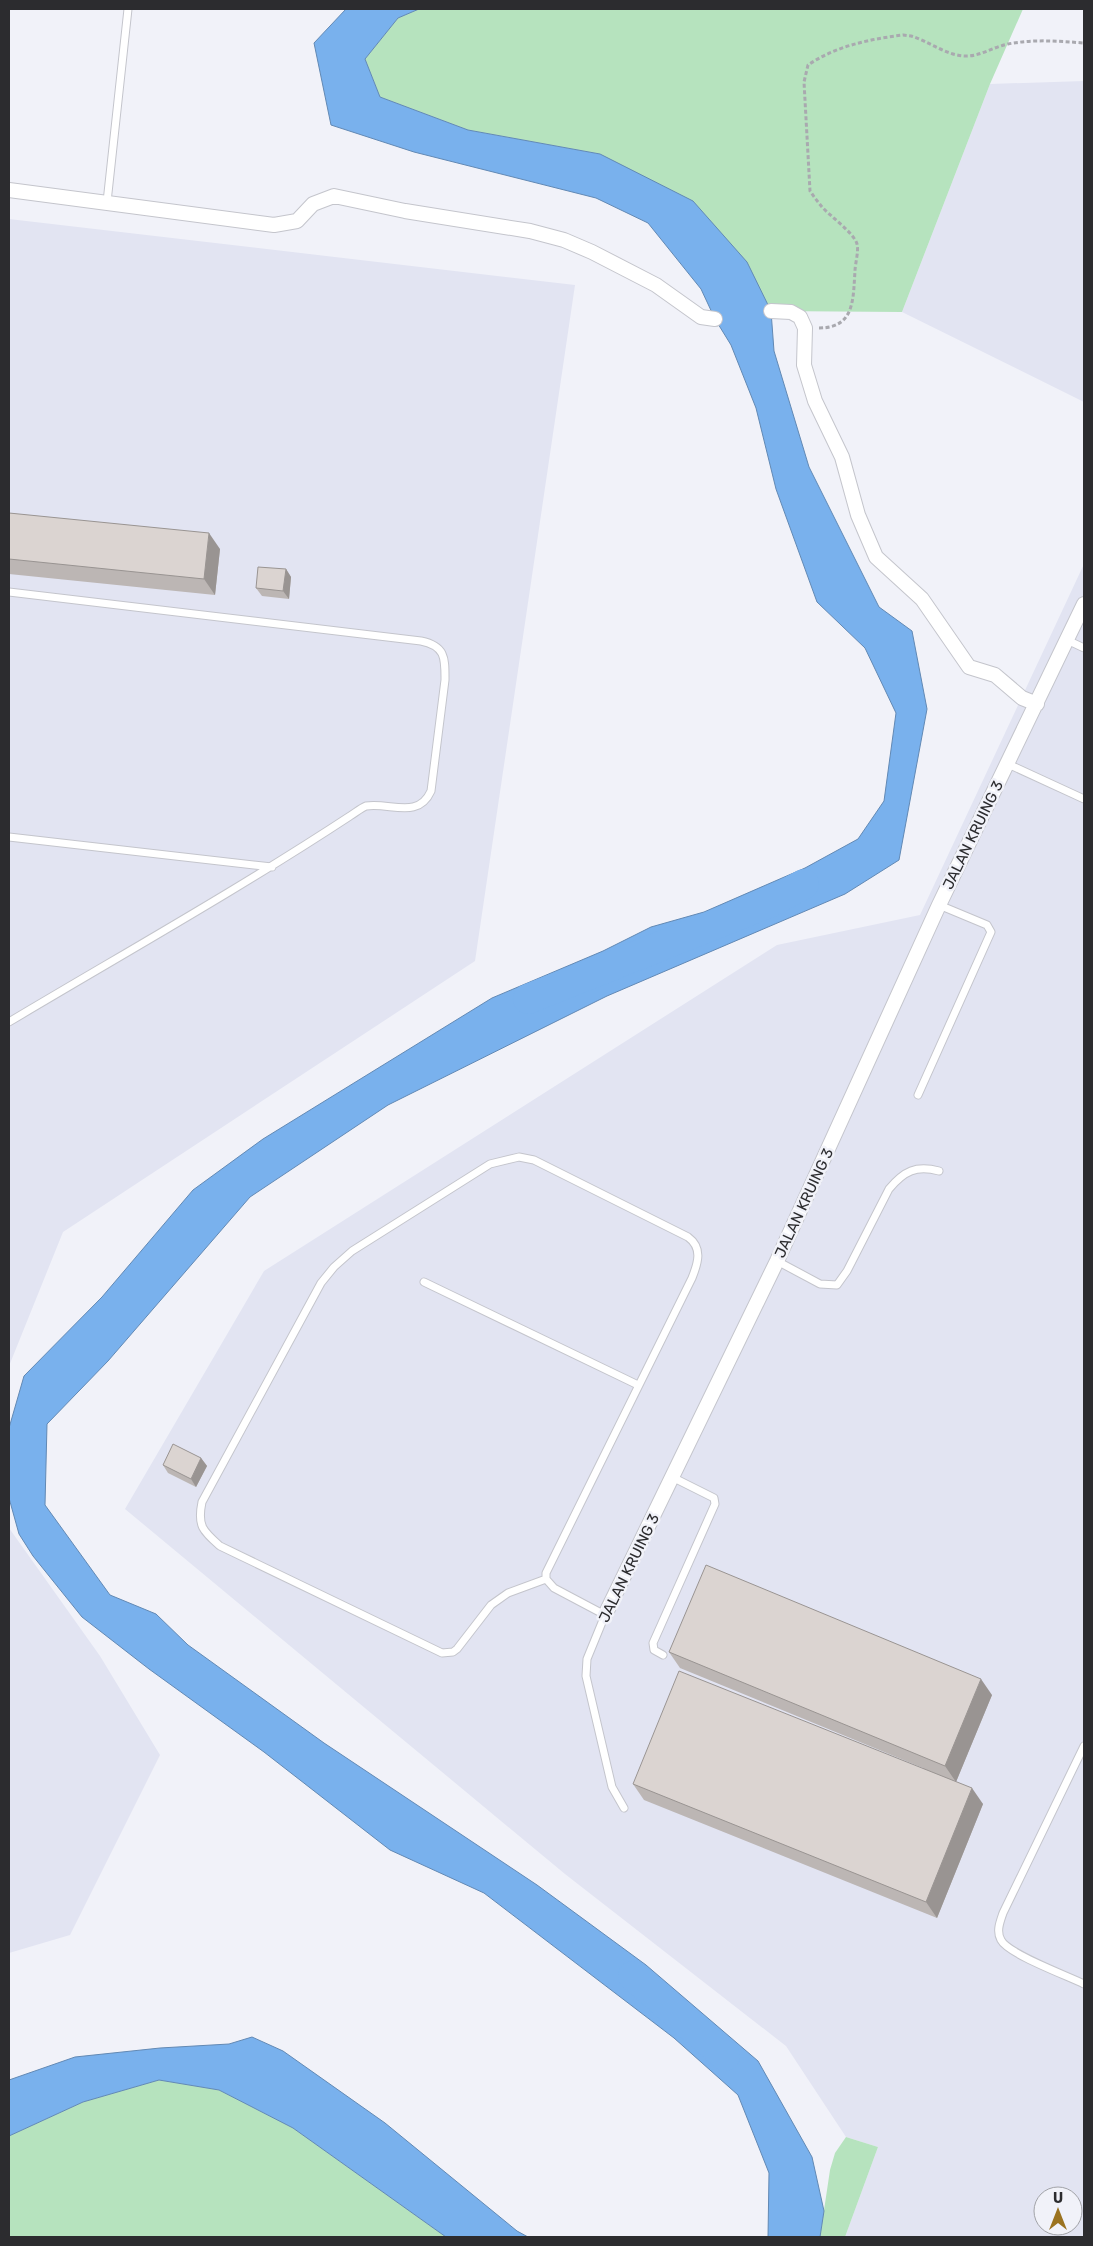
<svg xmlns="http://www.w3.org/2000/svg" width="1093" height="2246" viewBox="0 0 1093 2246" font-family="Rubik,sans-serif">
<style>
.built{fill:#e2e4f2;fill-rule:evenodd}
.green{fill:#b6e3be}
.water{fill:#79b1ed;stroke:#6289b4}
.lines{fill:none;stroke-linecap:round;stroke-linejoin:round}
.river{stroke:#79b1ed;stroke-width:30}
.lane-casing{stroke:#c4c5cc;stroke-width:9}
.street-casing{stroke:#c4c5cc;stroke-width:16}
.path{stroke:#a9a9af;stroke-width:3;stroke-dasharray:4 2.5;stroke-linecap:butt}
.lane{stroke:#fff;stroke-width:7}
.street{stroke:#fff;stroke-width:14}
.wall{fill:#bcb6b4}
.shaded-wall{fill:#999492}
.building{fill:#dbd4d1;stroke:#999492}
.labels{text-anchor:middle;stroke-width:5;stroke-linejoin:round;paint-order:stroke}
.street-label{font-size:15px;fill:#2c2c2f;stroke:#f1f2f9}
</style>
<rect width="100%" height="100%" fill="#f1f2f9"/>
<path class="built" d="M1084,81V402L902,312L990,84Z
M9,219L575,285L475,961L63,1232L9,1366Z
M1084,564V2237H845L878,2147L846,2137L786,2046L565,1874L125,1509L264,1271L777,945L920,915ZM1043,2196H1073V2226H1043Z
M9,1528L100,1656L160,1755L70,1935L9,1953Z"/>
<path class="green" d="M419,9H1023L990,84L902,312L771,311L600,154L468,130L380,97L365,59L398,18Z
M159,2080L219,2090L293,2128L446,2237H9V2136L83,2102Z
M846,2137L878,2147L845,2237H820L830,2170L835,2153Z"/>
<path class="water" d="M346,9H419L398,18L365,59L380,97L468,130L600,154L693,201L747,262L771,311L774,351L809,467L879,607L912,631L927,709L899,860L845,894L607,996L388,1105L250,1197L108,1361L47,1424L45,1505L110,1595L156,1614L188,1645L324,1743L537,1885L646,1965L758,2061L812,2157L824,2211L820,2237H768L769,2173L738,2095L674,2038L484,1893L390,1850L264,1752L149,1669L82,1617L33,1556L19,1534L9,1498V1428L24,1376L102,1297L193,1190L263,1139L492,998L603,951L651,927L704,912L805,868L858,839L884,801L896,713L865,648L817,602L776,489L756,408L731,345L715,319L701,289L648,223L596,198L414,152L331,125L314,43Z
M252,2037L283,2051L385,2123L517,2231L528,2237H446L293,2128L219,2090L159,2080L83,2102L9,2136V2080L75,2057L160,2048L229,2044Z"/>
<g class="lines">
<path class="river" d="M528,999L771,902L804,884
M633,1976L725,2056"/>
<g class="lane-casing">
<path id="lane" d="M107,202L128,9
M9,592L421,641C446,646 445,659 445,680L431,791C418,820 390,802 366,806C361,808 355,813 350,816C239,889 123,954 9,1022
M1067,640L1084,648
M1008,764L1084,799
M9,837L272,867
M918,1095L991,932L987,925L939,905
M777,1261L820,1284L837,1285L847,1271L889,1189C904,1171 916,1165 939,1171
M424,1282L638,1385
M546,1579L508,1593L491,1605L457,1649L453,1652L442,1653L220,1546C203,1531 197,1526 202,1502L321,1283L334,1267L352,1251L490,1164L519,1157L534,1160L688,1237C703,1248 698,1263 692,1278L546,1573V1579L554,1588L605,1615L587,1659L586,1676L612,1787L624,1808
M663,1655L654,1650L653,1643L715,1504L714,1498L672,1477
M1084,1746L1003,1913C1000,1922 996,1931 1001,1940C1008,1954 1068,1976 1084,1984"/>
</g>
<g class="street-casing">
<path id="street" d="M9,190L274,225L297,221L313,204L334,196L405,211L530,231L564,240L592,252L656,285L701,317L715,319
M771,311L791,312L800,317L805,328L804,365L815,401L842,457L858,515L876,557L922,599L969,667L995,675L1022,698L1037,704
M605,1615L777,1261L939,905L1084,604"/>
</g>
<path class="path" d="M819,328C855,328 853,299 855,271C855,264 859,251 857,244C854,233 830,216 822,207C818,202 814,197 810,191L804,82L808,65C836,46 870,39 903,35L911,36C928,41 946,55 964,56C979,57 993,47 1008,44C1034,39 1058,41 1084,43"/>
<use href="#lane" class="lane"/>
<use href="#street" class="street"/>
</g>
<path class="wall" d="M9,513L220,549L215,595L9,574Z
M286,569L291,577L289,599L262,596L256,588Z
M201,1458L207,1466L196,1487L168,1473L163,1465Z
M669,1652L992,1695L956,1782L983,1804L937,1918L644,1800L633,1784L923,1768L680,1668Z"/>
<path class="shaded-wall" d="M209,533L220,549L215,595L204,579Z
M286,569L291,577L289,599L283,591Z
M201,1458L207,1466L196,1487L191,1479Z
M981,1679L992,1695L956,1782L945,1766Z
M972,1788L983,1804L937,1918L926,1902Z"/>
<path class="building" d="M9,513L209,533L204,579L9,559Z
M258,567L286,569L283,591L256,588Z
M173,1444L201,1458L191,1479L163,1465Z
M706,1565L981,1679L945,1766L669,1652Z
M679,1671L972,1788L926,1902L633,1784Z"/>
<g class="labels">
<g class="street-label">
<text transform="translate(973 835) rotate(-64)" y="5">JALAN KRUING 3</text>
<text transform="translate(804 1203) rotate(-65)" y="5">JALAN KRUING 3</text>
<text transform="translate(629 1568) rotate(-64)" y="5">JALAN KRUING 3</text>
</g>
</g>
<rect width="1093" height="2246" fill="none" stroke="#2c2c2f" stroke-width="20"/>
<g transform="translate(1058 2211)"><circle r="24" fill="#f1f2f9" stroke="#a2a3a8"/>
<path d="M0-4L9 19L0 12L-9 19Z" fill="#9b7320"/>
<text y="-8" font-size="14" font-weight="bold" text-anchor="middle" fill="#2c2c2f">U</text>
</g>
</svg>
